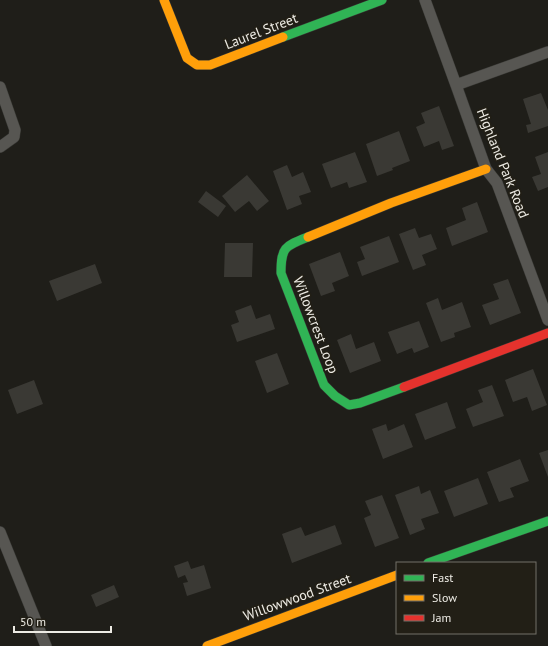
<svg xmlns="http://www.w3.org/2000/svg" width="548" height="646" viewBox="0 0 548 646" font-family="'PT Sans',sans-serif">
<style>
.building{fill:#3a3934}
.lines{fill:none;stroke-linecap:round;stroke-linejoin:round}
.street-casing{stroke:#393935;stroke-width:12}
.fast-casing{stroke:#393935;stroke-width:10}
.slow-casing{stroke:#393935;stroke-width:10}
.jam-casing{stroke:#393935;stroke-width:10}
.street{stroke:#575652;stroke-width:11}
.fast{stroke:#30b455;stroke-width:9}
.slow{stroke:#ff9f0a;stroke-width:9}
.jam{stroke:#e5322d;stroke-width:9}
.labels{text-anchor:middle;stroke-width:3.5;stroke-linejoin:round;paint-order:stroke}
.street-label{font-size:14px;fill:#edebe4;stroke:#221f16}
</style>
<rect width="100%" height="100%" fill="#1f1e19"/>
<path class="building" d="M541,93L548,110V126L528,133L526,125L531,124L523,99Z
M439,106L454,146L442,150L439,141L424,147L416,127L425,123L421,113Z
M399,131L410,161L392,168L393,170L377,176L366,144Z
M355,152L367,182L349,188L347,182L331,188L322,164Z
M548,152V187L538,191L532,177L541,174L535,157Z
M287,165L292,177L303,172L311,192L299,196L302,204L287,210L273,171Z
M247,175L269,201L257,211L249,201L235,212L222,196Z
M206,191L226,206L218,217L198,202Z
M477,202L488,232L452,246L446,228L466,220L462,208Z
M415,228L419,238L431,234L437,249L422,255L426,265L413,270L399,234Z
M389,236L399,262L362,276L357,262L365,259L360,247Z
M225,243H253L252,277H224Z
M340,252L349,276L332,283L335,291L321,296L309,264Z
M95,264L102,283L57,301L49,281Z
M508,279L521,313L490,325L482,305L499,299L493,284Z
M438,298L442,310L462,302L471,327L454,333L455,337L441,342L426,303Z
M251,305L256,319L270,314L275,329L237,342L231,325L239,322L235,311Z
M419,321L429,347L414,353L412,348L397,354L388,332Z
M351,334L356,349L374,342L381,361L350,373L337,340Z
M277,353L289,384L267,393L255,361Z
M533,369L547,405L532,411L527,397L513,402L505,380Z
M34,380L43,404L17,414L8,390Z
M492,385L504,416L473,427L466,409L483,402L478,390Z
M447,402L456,428L425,440L415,414Z
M386,424L388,431L404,424L413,447L383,459L372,429Z
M548,450V477L539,453Z
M520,459L529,481L510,488L514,497L499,502L487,472Z
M478,478L488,504L454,517L444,491Z
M419,486L421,494L430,490L439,513L421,519L425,529L410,535L395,495Z
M382,495L399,538L375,547L364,518L371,515L365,501Z
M335,525L342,544L292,563L282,534L301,527L305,536Z
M188,561L191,569L204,565L211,588L187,596L183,583L188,582L185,575L178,578L174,566Z
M114,585L119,597L96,607L91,595Z"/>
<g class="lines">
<g class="street-casing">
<path id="street" d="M425,0L456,85
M548,52L456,85L486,169L497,183L548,320
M0,87L15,130L14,137L0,147
M0,532L46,646"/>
</g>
<g class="fast-casing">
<path id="fast" d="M283,37L382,0
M308,237C285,246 281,247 281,273L324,385L335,396L349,405L360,403L404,387
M428,563L548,521"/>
</g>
<g class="slow-casing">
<path id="slow" d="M164,0L187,58L197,65H210L283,37
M308,237L391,203L486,169
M207,646L397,575"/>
</g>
<g class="jam-casing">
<path id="jam" d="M404,387L548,333"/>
</g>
<use href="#street" class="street"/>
<use href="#fast" class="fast"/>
<use href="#slow" class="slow"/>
<use href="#jam" class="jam"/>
</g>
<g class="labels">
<g class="street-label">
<text transform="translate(261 31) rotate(-21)" y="5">Laurel Street</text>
<text transform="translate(503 163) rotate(68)" y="5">Highland Park Road</text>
<text transform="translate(316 325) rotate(69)" y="5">Willowcrest Loop</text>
<text transform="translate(297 597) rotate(-20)" y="5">Willowwood Street</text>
</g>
</g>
<rect x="396" y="562" width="140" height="72" fill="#221f16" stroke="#737168"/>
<rect x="404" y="575" width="20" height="6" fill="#30b455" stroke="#737168"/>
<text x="432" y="582" font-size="12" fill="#edebe4">Fast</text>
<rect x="404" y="595" width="20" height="6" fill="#ff9f0a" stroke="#737168"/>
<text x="432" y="602" font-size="12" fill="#edebe4">Slow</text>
<rect x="404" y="615" width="20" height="6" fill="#e5322d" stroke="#737168"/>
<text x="432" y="622" font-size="12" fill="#edebe4">Jam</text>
<path d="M14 626v6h97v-6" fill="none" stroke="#edebe4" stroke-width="2"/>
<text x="20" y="626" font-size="12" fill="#edebe4" stroke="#221f16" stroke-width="3" paint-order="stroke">50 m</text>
</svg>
